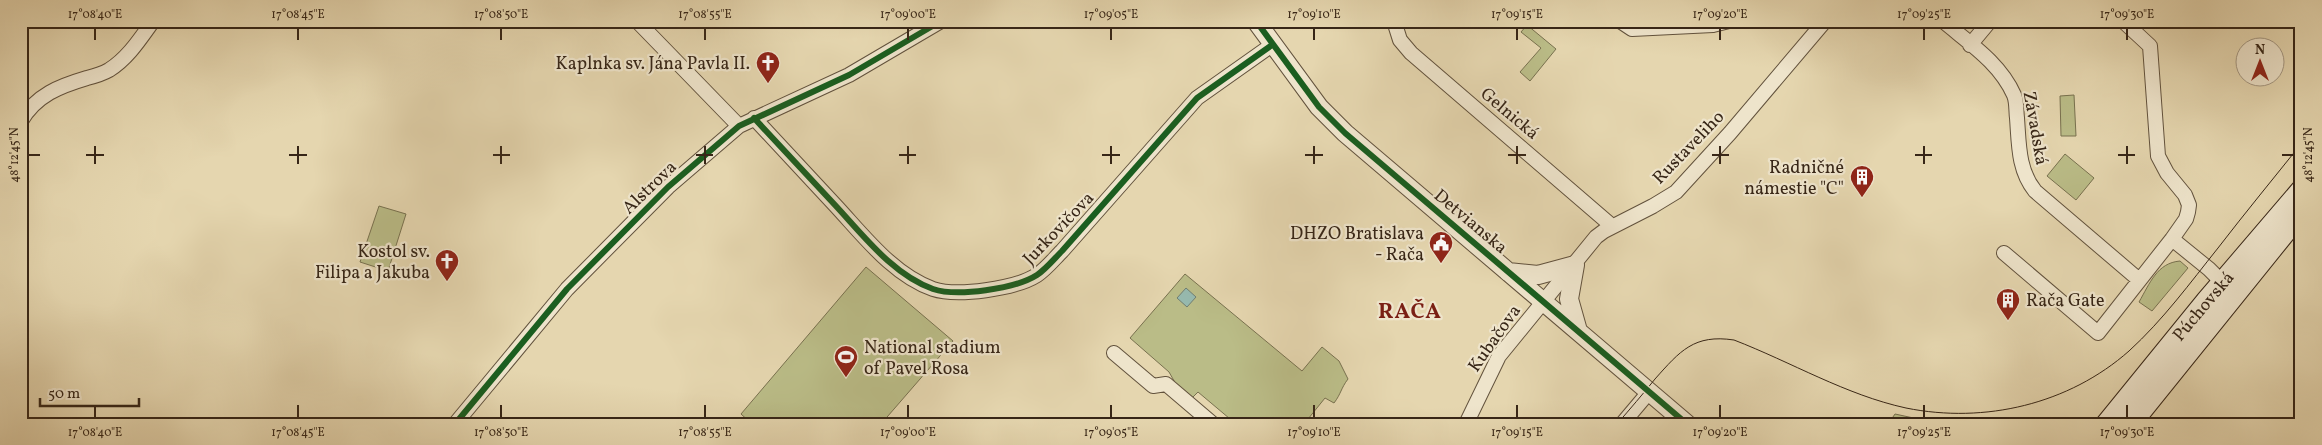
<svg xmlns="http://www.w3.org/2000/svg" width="2322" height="445" viewBox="0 0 2322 445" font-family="Vollkorn,serif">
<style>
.green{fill:#babc87;stroke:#78714f}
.water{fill:#96b9ae;stroke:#707e72}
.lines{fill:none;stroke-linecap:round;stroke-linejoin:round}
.minor-casing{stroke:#62523d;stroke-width:16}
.tertiary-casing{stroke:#62523d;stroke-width:20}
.secondary-casing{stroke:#372617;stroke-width:22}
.minor{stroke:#eee4cb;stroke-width:14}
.tertiary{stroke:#eee4cb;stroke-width:18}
.secondary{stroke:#eee4cb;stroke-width:20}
.tram{stroke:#372617;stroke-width:1}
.cycleway-casing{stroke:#eee4cb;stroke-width:9}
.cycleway{stroke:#1b5e20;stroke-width:6}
.ticks{fill:none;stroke:#372617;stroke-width:2}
.labels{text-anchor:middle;stroke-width:4.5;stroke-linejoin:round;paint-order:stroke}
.poi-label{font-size:18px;fill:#372617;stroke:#eee4cb;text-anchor:end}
.street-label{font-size:18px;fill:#372617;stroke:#eee4cb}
.district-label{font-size:22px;font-weight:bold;letter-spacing:1px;fill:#7a1f14;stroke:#eee4cb}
.neatline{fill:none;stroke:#372617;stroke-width:2}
.ticks-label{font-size:12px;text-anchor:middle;fill:#372617}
</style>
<rect width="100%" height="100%" fill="#e5d6af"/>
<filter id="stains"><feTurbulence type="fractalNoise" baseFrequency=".004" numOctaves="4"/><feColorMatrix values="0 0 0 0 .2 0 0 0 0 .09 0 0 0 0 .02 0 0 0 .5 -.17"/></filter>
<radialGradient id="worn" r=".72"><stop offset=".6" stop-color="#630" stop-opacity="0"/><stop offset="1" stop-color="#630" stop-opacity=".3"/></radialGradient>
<path class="green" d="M1527,25L1556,49L1530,81L1520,72L1541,48L1521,32Z
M2074,95L2076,136H2061L2060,96Z
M2065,154L2094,178L2076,200L2047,176Z
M379,206L406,214L388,271L360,262Z
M2180,261L2188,268L2152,311L2139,302C2150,283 2157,263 2180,261Z
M866,267L953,341L881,424H752L741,414Z
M1185,274L1302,371L1322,347L1339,361L1348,379C1341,388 1341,394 1334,403L1325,398L1304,424H1236L1198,392L1192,398L1177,386L1169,372L1130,338Z
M1895,414L1932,422L1986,424H1888Z"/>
<path class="water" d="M1186,288L1196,297L1187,307L1177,298Z"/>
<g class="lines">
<g class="minor-casing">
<path id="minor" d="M637,21L739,126
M1394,21L1400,40L1411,53L1612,226
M1620,21L1632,29L1713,25L1729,21
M1943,21C1969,43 2000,63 2014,95C2017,102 2016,111 2017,118C2019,144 2018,170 2035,191L2138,279
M1970,45L1990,21
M754,118C781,147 808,176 835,205C863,235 893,275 933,289C957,297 1015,289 1037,275C1046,269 1054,259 1062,251L1197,98L1272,45
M21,121C36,95 60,86 87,78C95,76 102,74 109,70C128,58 140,39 153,21
M2172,239L2209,269L2228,288
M2004,253L2098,333L2172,239L2186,219L2188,212L2189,205L2185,195L2167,173L2158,156L2150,46L2123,21
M1114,353L1153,386L1166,384L1213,424
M455,424L567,289L668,187L739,126L849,75L941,21
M1466,424L1499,356L1596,237L1604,231L1653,206L1676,192L1730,133L1825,21
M1622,424L1649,392"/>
</g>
<g class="tertiary-casing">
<path id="tertiary" d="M1256,21L1319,107L1345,133L1687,424
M1508,272L1538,275L1575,265L1569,299L1578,331"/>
</g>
<g class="secondary-casing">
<path id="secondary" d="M2106,424L2206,301L2301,190
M2131,424L2301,213"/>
</g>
<use href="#minor" class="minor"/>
<use href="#tertiary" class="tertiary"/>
<use href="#secondary" class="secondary"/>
<path class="tram" d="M1617,424C1630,409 1643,394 1655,379C1680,351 1694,334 1734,340C1791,362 1846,395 1906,408C1985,424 2069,404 2129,351C2163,320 2190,283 2218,248C2245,213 2273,179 2301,144"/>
<g class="cycleway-casing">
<path id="cycleway" d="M1256,21L1319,107L1345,133L1687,424
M754,118C781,147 808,176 835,205C863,235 893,275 933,289C957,297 1015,289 1037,275C1046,269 1054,259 1062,251L1197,98L1272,45
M455,424L567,289L668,187L739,126L849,75L941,21"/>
</g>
<use href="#cycleway" class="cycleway"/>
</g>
<path class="ticks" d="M95,28V40M298,28V40M501,28V40M705,28V40M908,28V40M1111,28V40M1314,28V40M1517,28V40M1720,28V40M1924,28V40M2127,28V40M95,146V164M298,146V164M501,146V164M705,146V164M908,146V164M1111,146V164M1314,146V164M1517,146V164M1720,146V164M1924,146V164M2127,146V164M28,155H40M86,155H104M289,155H307M493,155H510M696,155H713M899,155H916M1102,155H1120M1305,155H1323M1508,155H1526M1712,155H1729M1915,155H1932M2118,155H2135M2282,155H2294M95,405V418M298,405V418M501,405V418M705,405V418M908,405V418M1111,405V418M1314,405V418M1517,405V418M1720,405V418M1924,405V418M2127,405V418"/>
<defs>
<g id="church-pin" transform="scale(1.25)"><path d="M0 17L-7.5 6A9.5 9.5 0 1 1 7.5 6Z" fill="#8f2418" stroke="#eee4cb"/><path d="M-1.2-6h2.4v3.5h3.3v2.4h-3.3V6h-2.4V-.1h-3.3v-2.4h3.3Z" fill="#fff"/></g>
<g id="building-pin" transform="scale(1.25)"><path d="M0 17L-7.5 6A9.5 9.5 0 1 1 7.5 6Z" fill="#8f2418" stroke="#eee4cb"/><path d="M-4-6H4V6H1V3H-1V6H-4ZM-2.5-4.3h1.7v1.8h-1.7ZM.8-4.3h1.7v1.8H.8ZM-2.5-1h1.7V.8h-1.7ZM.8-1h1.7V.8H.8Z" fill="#fff"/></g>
<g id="civic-pin" transform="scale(1.25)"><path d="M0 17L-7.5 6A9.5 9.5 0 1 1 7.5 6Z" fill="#8f2418" stroke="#eee4cb"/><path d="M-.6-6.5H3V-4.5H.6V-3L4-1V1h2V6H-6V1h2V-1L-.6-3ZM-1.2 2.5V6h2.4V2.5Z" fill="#fff"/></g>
<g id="stadium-pin" transform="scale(1.25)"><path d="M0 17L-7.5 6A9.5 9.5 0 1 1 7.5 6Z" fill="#8f2418" stroke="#eee4cb"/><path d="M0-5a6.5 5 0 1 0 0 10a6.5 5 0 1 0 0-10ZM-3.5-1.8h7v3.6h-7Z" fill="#fff"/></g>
</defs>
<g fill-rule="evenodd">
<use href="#church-pin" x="768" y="63"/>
<use href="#building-pin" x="1862" y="177"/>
<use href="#civic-pin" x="1441" y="243"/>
<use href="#church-pin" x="447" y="261"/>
<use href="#building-pin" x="2008" y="300"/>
<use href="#stadium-pin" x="846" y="357"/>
</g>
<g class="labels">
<g class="poi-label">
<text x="750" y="69">Kaplnka sv. Jána Pavla II.</text>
<text x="1844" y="173">Radničné<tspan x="1844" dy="21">námestie "C"</tspan></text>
<text x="1424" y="239">DHZO Bratislava<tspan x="1424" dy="21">- Rača</tspan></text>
<text x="430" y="257">Kostol sv.<tspan x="430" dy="21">Filipa a Jakuba</tspan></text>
<text x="2026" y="306" text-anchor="start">Rača Gate</text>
<text x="864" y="353" text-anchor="start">National stadium<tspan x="864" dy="21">of Pavel Rosa</tspan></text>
</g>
<g class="street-label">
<text transform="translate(1510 113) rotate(40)" y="6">Gelnická</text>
<text transform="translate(2036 128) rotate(80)" y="6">Závadská</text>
<text transform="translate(1688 147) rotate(-46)" y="6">Rustaveliho</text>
<text transform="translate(649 187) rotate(-44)" y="6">Alstrova</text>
<text transform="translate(1471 221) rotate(40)" y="6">Detvianska</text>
<text transform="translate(1058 228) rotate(-46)" y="6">Jurkovičova</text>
<text transform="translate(2203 306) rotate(-50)" y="6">Púchovská</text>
<text transform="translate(1494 338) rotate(-55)" y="6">Kubačova</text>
</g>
<g class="district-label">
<text x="1410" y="318">RAČA</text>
</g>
</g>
<rect width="2322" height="445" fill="none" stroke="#e5d6af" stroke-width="55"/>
<g transform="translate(2260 62)"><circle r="24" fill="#eee4cb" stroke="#a59883"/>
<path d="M0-4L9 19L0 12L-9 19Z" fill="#8f2418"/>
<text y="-8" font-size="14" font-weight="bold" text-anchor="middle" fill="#372617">N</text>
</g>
<path d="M40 398v8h99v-8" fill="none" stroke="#372617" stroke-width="2.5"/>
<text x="48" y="398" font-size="15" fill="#372617" stroke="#eee4cb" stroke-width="4" paint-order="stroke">50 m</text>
<rect x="28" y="28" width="2266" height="390" class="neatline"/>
<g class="ticks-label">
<text x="95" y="18">17°08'40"E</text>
<text x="298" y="18">17°08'45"E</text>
<text x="501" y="18">17°08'50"E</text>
<text x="705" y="18">17°08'55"E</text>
<text x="908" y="18">17°09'00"E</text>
<text x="1111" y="18">17°09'05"E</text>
<text x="1314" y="18">17°09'10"E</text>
<text x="1517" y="18">17°09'15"E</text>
<text x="1720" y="18">17°09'20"E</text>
<text x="1924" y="18">17°09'25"E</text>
<text x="2127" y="18">17°09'30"E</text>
<text transform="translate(14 155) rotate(-90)" y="4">48°12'45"N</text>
<text transform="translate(2308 155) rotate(-90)" y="4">48°12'45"N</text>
<text x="95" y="436">17°08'40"E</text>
<text x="298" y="436">17°08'45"E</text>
<text x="501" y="436">17°08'50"E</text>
<text x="705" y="436">17°08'55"E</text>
<text x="908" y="436">17°09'00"E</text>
<text x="1111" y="436">17°09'05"E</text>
<text x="1314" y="436">17°09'10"E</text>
<text x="1517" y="436">17°09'15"E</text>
<text x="1720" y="436">17°09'20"E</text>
<text x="1924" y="436">17°09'25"E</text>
<text x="2127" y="436">17°09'30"E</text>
</g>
<rect width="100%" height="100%" filter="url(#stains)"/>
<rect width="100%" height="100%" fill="url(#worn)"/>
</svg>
